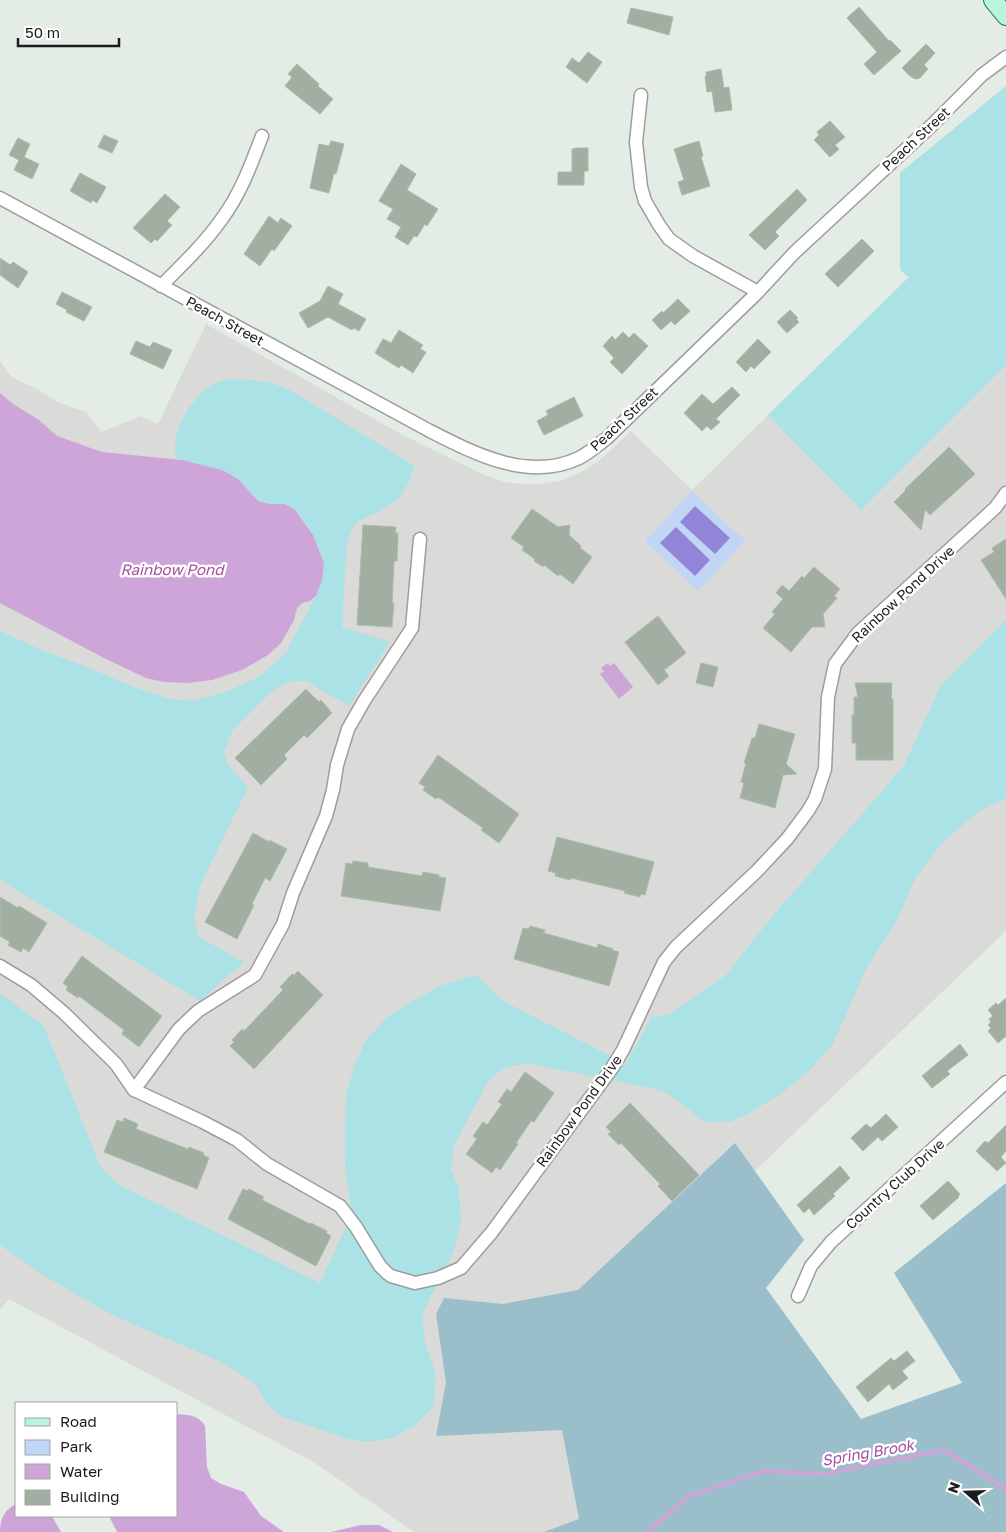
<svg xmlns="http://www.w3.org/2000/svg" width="1006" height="1532" viewBox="0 0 1006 1532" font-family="'Golos Text',sans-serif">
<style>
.residential{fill:#dadad9}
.grass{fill:#abe2e5}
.forest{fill:#9abeca}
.park{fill:#c1d5f5}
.pitch{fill:#9285d8}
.water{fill:#cda5d8}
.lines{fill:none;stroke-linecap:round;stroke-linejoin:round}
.stream{stroke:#cda5d8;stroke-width:4}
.building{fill:#a2aea2;stroke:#a6bea6}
.minor-casing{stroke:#9d9d9d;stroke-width:15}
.secondary-casing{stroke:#0b6c4a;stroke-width:20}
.minor{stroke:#fff;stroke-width:12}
.secondary{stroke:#b9f5dd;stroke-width:18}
.labels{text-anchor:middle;stroke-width:5;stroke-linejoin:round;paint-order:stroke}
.street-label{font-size:14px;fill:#1c1c1c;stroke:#fff}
.water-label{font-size:15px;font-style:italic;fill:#a64fa2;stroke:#fff}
</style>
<rect width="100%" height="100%" fill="#e3ede5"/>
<path class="residential" d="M1006,86V931L693,1230L865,1425L549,1532H414L315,1463L9,1299L0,1309V361L10,375L20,381L39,390L57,402L86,412L101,432L141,416L158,424L206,324L403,435L484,475L505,482L522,484H540L560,481L585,470L600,460L631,431L692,490L909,277L900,270V173Z"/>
<path class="grass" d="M1006,86V365L861,510L768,415L909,277L900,270V173Z
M250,380L269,382L290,390L415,466L409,482L399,498L380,511L358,521L350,531L346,555L342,627L390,642L349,706L306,681H295L282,685L271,692L232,731L224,752L228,764L248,787L200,886L194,917L199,937L244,962L200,1001L0,880V631L41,650L87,667L134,687L170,699L194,701L228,691L260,676L286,652L316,596L322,580L324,563L313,535L295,510L285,504H270L258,501L238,479L222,470L182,460L176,457C169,431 196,388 222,381C230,378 241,380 250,380Z
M1006,620V798L978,812L942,843L915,879L898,918L865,971L833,1044L810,1070L782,1093L748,1114L730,1122H705L669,1094L651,1088L530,1064L515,1065L503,1069L489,1080L454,1145L451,1169L459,1190L461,1221L454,1251L422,1314L425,1342L436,1374L433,1407L414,1426L392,1438L366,1442L347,1439L281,1416L266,1403L256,1384L239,1373L217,1360L112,1315L43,1275L0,1245V993L44,1026L101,1168L121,1186L320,1283L352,1214L345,1169L346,1095L355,1064L366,1040L386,1018L413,1001L440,986L476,975L503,1001L626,1064L652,1017L670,1014L726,975L770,919L904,766L940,687L1000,625Z"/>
<path class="forest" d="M735,1143L804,1240L766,1288L861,1419L962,1383L894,1273L1006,1183V1532H544L579,1519L562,1430L436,1436L446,1382L436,1314L444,1298L503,1304L578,1290Z"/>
<path class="park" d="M692,491L745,541L698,591L645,541Z"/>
<path class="pitch" d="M695,506L730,538L715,554L680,522Z
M676,527L710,560L695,576L660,543Z"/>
<path class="water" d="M0,393L13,404L39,420L57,436L102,452L182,460L222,470L238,479L258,501L270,504H285L295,510L313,535L324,563L322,580L316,596L310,601L302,603L297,608L294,620L281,643L268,655L242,670L212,680L188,683L164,682L146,678L104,658L0,603Z
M608,663L610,666L614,663L633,687L619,699L600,674L604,671L601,668Z
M176,1414C188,1415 199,1415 205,1426L207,1467L211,1478L221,1484L244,1492L261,1516L284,1532H117L109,1516H176Z
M16,1504V1516H52L61,1532H0C0,1519 4,1510 16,1504Z
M361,1525H379L393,1532H331Z"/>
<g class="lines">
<path class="stream" d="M647,1532L689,1496L763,1471L824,1474L944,1450L1003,1487L1006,1492"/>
</g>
<path class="building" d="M859,7L889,41L890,40L901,51L874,75L864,64L877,52L847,18Z
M631,8L673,17L669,35L627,23Z
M926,44L935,53L924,65L928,69L920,78L915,79L910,76L902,68Z
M588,52L602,62L587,83L566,67L572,58L579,63Z
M297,64L319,84L318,86L333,99L320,114L285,86L292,77L288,74Z
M721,69L724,88L729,87L732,110L715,112L712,91L707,92L705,76H707L706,72Z
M830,121L845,137L835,145L839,149L830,157L814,140L819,135L817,132Z
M104,135L118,141L112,153L98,147Z
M18,138L30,144L24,157L39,164L32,179L14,170L19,160L9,155Z
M331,141L344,144L336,174L334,173L329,193L310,188L319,144L329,146Z
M699,141L703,156L701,157L710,186L682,195L678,182L684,180L674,149Z
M577,148H588V171H584V185H558V172H572V149Z
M401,164L416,174L407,190L438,209L427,226L425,224L417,237L414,236L408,245L395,237L401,227L387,219L393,209L379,201Z
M80,173L106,187L97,203L92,200L91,203L70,191Z
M797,189L807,200L775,232L779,236L765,250L749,235Z
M165,194L180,207L167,221L172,225L157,241L155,239L151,243L133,228Z
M269,216L278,223L281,218L292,226L274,251L272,249L260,266L244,254Z
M862,239L874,251L838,287L825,274Z
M0,258L10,265L13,262L28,272L18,288L0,275Z
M328,286L343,294L338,304L366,319L359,331L354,328L352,330L328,317L308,328L299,313L320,301Z
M62,292L92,307L84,321L66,312L67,310L56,304Z
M678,299L690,311L675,325L671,321L661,330L652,320L662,311L663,313Z
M790,310L798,318L796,319L799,322L787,333L777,322Z
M399,330L423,345L420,349L426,352L413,373L401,365L399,368L375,353L383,339L391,343Z
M623,332L629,338L634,333L648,346L622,374L610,362L614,358L603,346L612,336L615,340Z
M758,339L771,352L754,369L751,366L746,372L736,362Z
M136,341L150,347L153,342L172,350L163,369L130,354Z
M732,387L740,395L716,419L720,422L711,430L707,426L702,431L684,413L702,394L713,404Z
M574,397L583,416L544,435L537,421L548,415L546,411Z
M949,447L975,474L930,515L925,510L921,530L894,502L906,490L905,489Z
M532,509L558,527L570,525L569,535L581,546L580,548L592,557L573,584L560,574L558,576L544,565L543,567L534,561L535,559L522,550L524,547L511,538Z
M363,525L396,527L395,533H398L397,561H394L392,603H394L392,627L357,625Z
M1006,539V599L981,560L994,552L992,548Z
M814,567L840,589L834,596L837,598L823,614L825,627H812L791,652L763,628L775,614L772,612L783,599L776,593L782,585L789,591L802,576L804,578Z
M658,616L686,653L664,670L669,676L658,685L625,642Z
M701,663L718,667L713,687L696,683Z
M855,683H892L891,699H893V760H856V743H852V715H854V697H858Z
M306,689L319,702L321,700L332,713L307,738L304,735L284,755L287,759L261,785L235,758Z
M759,724L795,734L786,764L797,774L783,775L775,808L740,798L744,783L741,782L746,763H744L752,738H755Z
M438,755L519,814L499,843L481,830L483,828L438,797L436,799L423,790L425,787L419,783Z
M253,833L269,842V840L287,849L270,881L265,878L252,904L254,905L237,939L205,922Z
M557,837L654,862L645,895L641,894L640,897L624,893L625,891L571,878L570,880L555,876L556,873L548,871Z
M353,861L368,863V867L422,876L423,872L439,875V877L446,878L440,911L341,896L346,863L352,864Z
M0,897L18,908L19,906L47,923L29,952L23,948L21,952L8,945L10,942L0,936Z
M530,926L545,930L544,933L597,948L598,944L613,949L612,950L619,952L609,986L514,959L523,928L529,929Z
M82,956L162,1016L139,1047L122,1034L124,1030L79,996L78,998L66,990L68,987L63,983Z
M298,971L323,995L254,1069L230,1046L234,1042L232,1040L242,1029L244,1031L283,990L280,987L292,974L294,975Z
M1006,998V1036L998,1043L988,1031L991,1028L988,1025L991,1022L989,1019L993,1016L988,1010L996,1003L998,1005Z
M960,1044L968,1055L947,1071L950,1074L932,1088L922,1076Z
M525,1072L554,1093L534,1122L531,1121L516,1143L518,1144L500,1170L496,1167L492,1173L466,1154L477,1139L473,1136L483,1122L487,1125L502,1104L498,1102L507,1089L511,1092Z
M630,1103L699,1175L672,1201L658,1186L660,1184L621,1143L619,1145L608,1134L611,1132L606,1127Z
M886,1114L898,1127L882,1141L878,1137L863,1151L851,1138L866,1124L871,1128Z
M124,1118L138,1124L136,1129L188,1149L189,1147L204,1153L203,1155L209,1158L197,1189L104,1152L117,1120L123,1122Z
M1006,1125V1151L1001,1157L1006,1163L997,1171L976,1151L985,1141L988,1143Z
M840,1166L850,1178L833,1194L835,1196L814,1215L809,1208L804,1213L797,1205Z
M948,1181L960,1194L958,1196L959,1197L933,1220L920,1206Z
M243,1189L248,1191L249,1189L264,1197L262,1200L310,1224L311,1223L327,1231L326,1233L331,1236L316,1266L228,1219Z
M907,1351L915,1361L902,1371L908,1378L893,1390L889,1384L868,1402L856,1387L891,1358L894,1361Z"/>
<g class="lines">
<g class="minor-casing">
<path id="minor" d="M641,95L636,142L641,187L645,201L659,225L669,239L693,256L758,292
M0,198L430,431C475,454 529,482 579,458C589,453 598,445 607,438L758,292L794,253L931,126L982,75L1006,57
M161,286C182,265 204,244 221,220C240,195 251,165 262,136
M420,539L412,628L364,701L348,729L337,765L333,790L326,816L293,893L283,924L255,975L198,1011L179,1029L134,1090L203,1122L237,1140L267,1164L340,1206L356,1227L380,1266L387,1273L391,1276L415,1283L438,1278L461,1268L492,1232L612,1068L623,1050L664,962L676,947L756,872L787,839L808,811L815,799L825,769L828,697L835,664L858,633L995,508L1006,493
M0,966L31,985L64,1013L116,1064L134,1090
M798,1296L811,1266L831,1242L1006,1082"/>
</g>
<g class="secondary-casing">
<path id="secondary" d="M993,0L1006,16"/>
</g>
<use href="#minor" class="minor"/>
<use href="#secondary" class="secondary"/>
</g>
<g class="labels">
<g class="street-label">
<text transform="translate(916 139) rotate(-43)" y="5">Peach Street</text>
<text transform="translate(225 321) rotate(29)" y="5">Peach Street</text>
<text transform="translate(624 419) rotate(-43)" y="5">Peach Street</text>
<text transform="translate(903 594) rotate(-43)" y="5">Rainbow Pond Drive</text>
<text transform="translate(579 1111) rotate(-54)" y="5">Rainbow Pond Drive</text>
<text transform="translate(895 1184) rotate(-42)" y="5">Country Club Drive</text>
</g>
<g class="water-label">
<text x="172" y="575">Rainbow Pond</text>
<text transform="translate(868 1453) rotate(-10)" y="5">Spring Brook</text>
</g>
</g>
<rect x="15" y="1402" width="162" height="115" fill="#ffffff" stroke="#a4a4a4"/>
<rect x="25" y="1418" width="25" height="8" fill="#b9f5dd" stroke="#a4a4a4"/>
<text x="60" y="1427" font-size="15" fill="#1c1c1c">Road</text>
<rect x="25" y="1440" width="25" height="15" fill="#c1d5f5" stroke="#a4a4a4"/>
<text x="60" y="1452" font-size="15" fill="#1c1c1c">Park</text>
<rect x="25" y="1464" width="25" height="15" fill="#cda5d8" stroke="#a4a4a4"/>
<text x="60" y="1477" font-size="15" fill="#1c1c1c">Water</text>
<rect x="25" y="1490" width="25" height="15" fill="#a2aea2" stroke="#a4a4a4"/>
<text x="60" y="1502" font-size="15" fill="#1c1c1c">Building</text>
<g transform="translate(966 1492) rotate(290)" stroke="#ffffff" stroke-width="4" paint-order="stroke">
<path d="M0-4L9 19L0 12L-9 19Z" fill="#1c1c1c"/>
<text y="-8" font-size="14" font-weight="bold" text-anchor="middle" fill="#1c1c1c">N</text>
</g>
<path d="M18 38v8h101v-8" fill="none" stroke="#1c1c1c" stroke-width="2.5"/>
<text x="25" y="38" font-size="15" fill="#1c1c1c" stroke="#ffffff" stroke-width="4" paint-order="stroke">50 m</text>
</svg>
